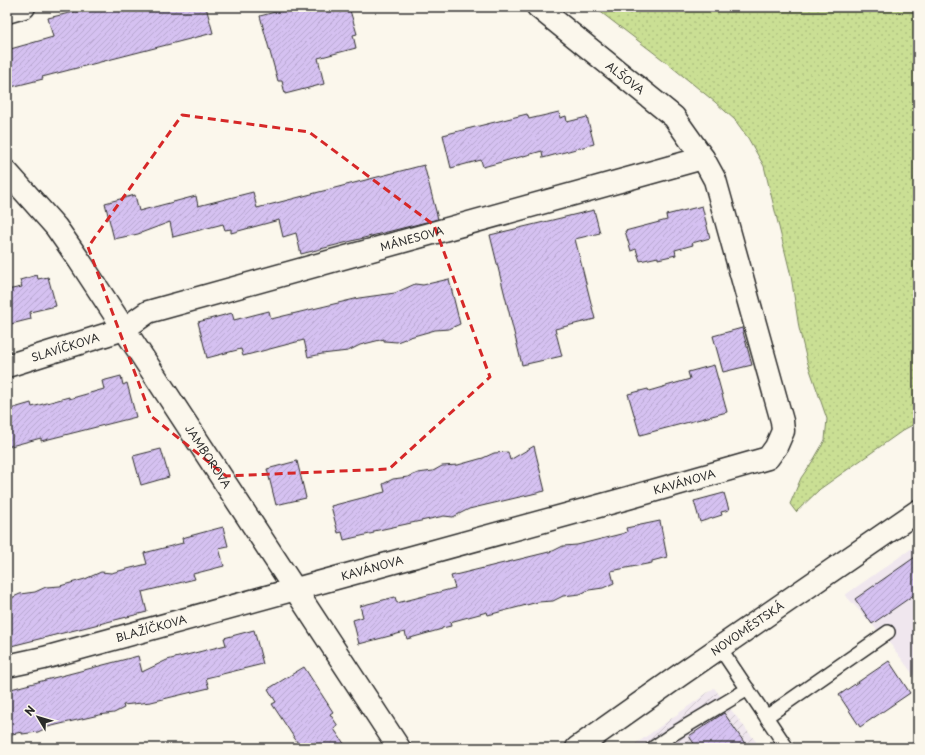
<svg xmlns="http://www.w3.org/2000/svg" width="925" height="755" viewBox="0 0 925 755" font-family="'Playpen Sans',sans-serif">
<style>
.built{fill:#f0e7ee}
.industrial{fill:url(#industrial-furrows)}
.grass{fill:url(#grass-dots);stroke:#7a8560}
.building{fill:url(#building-hatch);stroke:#2b2b2b}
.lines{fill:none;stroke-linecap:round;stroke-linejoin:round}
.service-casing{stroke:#2b2b2b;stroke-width:16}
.minor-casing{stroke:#2b2b2b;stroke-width:25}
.tertiary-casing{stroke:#2b2b2b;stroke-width:25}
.service{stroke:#fbf7ec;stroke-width:13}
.minor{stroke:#fbf7ec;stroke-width:22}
.tertiary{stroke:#fbf7ec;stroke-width:22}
.marked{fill:none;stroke:#d62828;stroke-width:3;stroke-dasharray:8 5;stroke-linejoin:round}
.labels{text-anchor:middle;stroke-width:3;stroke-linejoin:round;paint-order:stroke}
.street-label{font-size:11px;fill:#2b2b2b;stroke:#fbf7ec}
</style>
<defs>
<pattern id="industrial-furrows" width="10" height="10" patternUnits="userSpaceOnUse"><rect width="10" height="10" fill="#f0e7ee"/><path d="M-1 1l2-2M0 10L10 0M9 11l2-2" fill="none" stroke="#cec6cc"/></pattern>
<pattern id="grass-dots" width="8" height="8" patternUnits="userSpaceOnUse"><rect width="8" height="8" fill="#cadf94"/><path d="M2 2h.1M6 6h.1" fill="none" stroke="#aec080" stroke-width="1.8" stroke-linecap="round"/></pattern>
<pattern id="building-hatch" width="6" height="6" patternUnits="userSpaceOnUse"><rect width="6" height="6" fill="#d5c1f1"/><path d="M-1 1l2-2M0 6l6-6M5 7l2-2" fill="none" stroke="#b7a6cf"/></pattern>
</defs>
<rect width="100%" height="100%" fill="#fbf7ec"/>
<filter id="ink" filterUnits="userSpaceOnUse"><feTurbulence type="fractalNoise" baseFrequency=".025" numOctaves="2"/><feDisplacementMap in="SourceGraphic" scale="8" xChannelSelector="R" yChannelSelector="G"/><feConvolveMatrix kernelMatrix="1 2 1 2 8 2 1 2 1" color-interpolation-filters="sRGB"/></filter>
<g filter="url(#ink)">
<path class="built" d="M918,544V681L891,645L845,595Z"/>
<path class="industrial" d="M714,688L761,748H630Z"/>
<path class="grass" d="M594,7H918V422L905,429L820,489L796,512L790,504L801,478L814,459L825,440L827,419L807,361L799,328L791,276L764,166L748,138L735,120L715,102L662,59Z"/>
<path class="building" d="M95,7H206L213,33L42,77L43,79L7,88V50L53,37L48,18Z
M294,7H349L357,34L353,35L356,48L318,58L324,84L285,94L282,81H278L260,16Z
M559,112L560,118L566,116L567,122L587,117L594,144L543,158L542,151L483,167L481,160L451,168L443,135L527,114L529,119Z
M424,165L438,219L301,254L296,233L283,237L279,220L231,233V229L225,230L223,224L173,237L170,222L138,234L114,239L105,203L135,195L139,211L196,196L198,206L253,192L257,208Z
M702,206L710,238L692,243L693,245L675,250L676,255L658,259V257L640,261L636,249L631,251L625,231L667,220L666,215Z
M594,210L600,233L575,239L595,319L555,329L562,356L522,365L490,235Z
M37,275L38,279L48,277L56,306L30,312L31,319L7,325V290L22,287L20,280Z
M449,279L460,324L449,329L435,330L410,337L397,342L384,341V339L360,345L348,351L322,354L308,357L304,340L243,356L241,349L207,358L198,322L232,313L234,320L269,311L271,319L359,298L395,293L415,284L423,285Z
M742,328L752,365L723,372L713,336Z
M714,365L727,412L640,435L628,394L648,389L649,391L690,379L688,372Z
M121,376L123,385L127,383L136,417L41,441V438L7,447V410L31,403L32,407L69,397V399L104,389L102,381Z
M534,446L545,491L469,509L453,517L444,516L374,531V533L344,540L342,532L338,533L331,506L385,492L383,484L393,479L408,477L418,473L433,471L442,466L458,465L483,458L494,453L508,452L510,460Z
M161,449L169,477L141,485L133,456Z
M297,461L306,498L276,505L267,469Z
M724,493L729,510L721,512L722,515L700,522L694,501Z
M660,521L667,557L652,561V563L611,571L614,583L603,588L589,590L580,594L563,596L553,601L538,602L488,615L487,612L450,622L451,626L442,628V629L407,639L405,632L359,644L353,620L363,617L360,606L395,597L397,603L455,588L451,576L553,551L563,546L577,545L621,534L627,532L626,528Z
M223,527L228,546L219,548L224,566L193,574L195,579L142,592L147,612L7,647V600L20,594L35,592L46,587L60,586L85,579L101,572L111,573L147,564L144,553L183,543L182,538Z
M918,555V592L872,624L855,599Z
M254,630L263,664L206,678L209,688L151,702L123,705L124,708L114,713L99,715L73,721L48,727L38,732L22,734V732L7,735V690L138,656L142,672L167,660L226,645L224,638Z
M889,661L910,693L860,727L839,695Z
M304,667L333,712L330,714L338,726L334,729L347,748H301L272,704L276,702L268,689Z
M724,713L748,748H697L689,736Z"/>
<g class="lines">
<g class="service-casing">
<path id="service" d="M720,648L787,748
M766,717L888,632
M653,748L673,734L748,689"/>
</g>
<g class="minor-casing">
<g id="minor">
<path d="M7,12L24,7"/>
<path id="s1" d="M7,172L56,227L79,260L399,748"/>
<path id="s2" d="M7,366L124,329L148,312L703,158"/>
<path id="s3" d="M7,666L44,658L628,498L768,458L776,447L783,431L782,421L715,180L703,158L674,117L538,7"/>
</g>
</g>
<g class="tertiary-casing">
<g id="tertiary">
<path id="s4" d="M577,748L680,675L918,511"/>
</g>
</g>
<use href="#service" class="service"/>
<use href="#minor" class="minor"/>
<use href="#tertiary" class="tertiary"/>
</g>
</g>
<path class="marked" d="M182,115L309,132L434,225L490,377L389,469L226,476L151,416L88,247Z"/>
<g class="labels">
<g class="street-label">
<text transform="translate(625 78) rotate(38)" y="4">ALŠOVA</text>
<text dy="4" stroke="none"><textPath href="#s2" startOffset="426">MÁNESOVA</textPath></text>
<text dy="4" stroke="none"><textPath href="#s2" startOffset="61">SLAVÍČKOVA</textPath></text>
<text dy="4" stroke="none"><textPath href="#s1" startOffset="349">JAMBOROVA</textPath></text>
<text dy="4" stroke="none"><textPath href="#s3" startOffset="702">KAVÁNOVA</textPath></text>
<text dy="4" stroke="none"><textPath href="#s3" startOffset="378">KAVÁNOVA</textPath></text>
<text dy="4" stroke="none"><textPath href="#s3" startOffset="149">BLAŽÍČKOVA</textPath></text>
<text dy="4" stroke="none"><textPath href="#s4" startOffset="208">NOVOMĚSTSKÁ</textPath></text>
</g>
</g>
<rect width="925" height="755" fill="none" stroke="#fbf7ec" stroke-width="24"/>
<rect x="12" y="12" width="901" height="731" fill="none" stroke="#2b2b2b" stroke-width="1.5" filter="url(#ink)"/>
<g transform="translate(38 717) rotate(308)" stroke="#fbf7ec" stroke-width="3" paint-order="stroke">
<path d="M0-3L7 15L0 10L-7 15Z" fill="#2b2b2b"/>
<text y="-6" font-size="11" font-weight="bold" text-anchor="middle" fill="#2b2b2b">N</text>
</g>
</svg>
